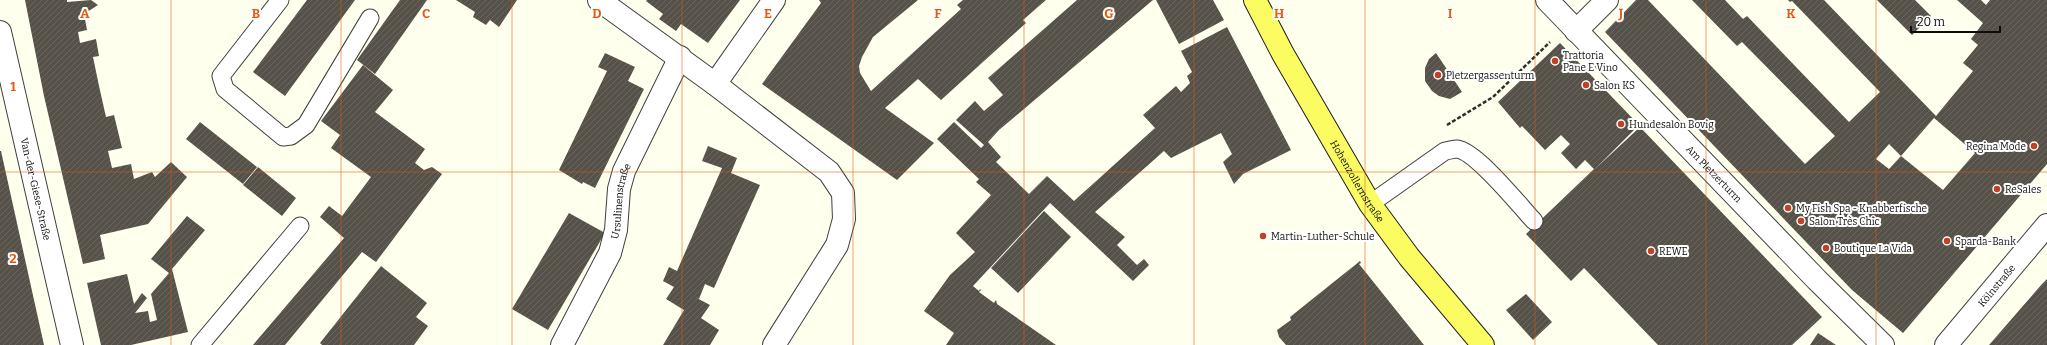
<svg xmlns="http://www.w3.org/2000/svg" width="2047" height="345" viewBox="0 0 2047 345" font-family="Bitter,serif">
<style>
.building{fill:url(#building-hatch);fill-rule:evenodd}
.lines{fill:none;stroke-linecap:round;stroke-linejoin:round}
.lane-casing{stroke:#404040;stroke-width:19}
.street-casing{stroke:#404040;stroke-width:24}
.primary-casing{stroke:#1e1e1e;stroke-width:24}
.path{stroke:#2f2f2f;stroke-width:2.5;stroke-dasharray:4 2;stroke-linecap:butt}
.lane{stroke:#fff;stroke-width:17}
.street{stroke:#fff;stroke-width:22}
.primary{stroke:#fbfb62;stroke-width:22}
.grid{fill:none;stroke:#e8590c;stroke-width:1;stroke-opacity:0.55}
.poi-dot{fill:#c04123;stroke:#fff;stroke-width:1.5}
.labels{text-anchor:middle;stroke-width:4;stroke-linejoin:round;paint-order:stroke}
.poi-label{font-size:10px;fill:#0d0d0d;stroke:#fff;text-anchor:start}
.street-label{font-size:10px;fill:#0d0d0d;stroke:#fff}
.grid-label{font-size:13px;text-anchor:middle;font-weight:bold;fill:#e8590c;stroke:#fff;stroke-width:4;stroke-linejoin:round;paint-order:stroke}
</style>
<defs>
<pattern id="building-hatch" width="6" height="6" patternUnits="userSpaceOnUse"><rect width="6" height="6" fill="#565149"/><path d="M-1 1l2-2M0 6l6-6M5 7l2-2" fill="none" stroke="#69655f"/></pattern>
</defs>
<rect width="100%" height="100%" fill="#feffed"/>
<path class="building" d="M25,0H67V2L91,0L98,5L84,14L87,30L78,32L80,43L96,39L99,56L93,57L99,86L106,117L114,115L122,148L108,151L112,168L131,164L134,179L152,172L155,177L171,162L187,177L148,224L100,235L105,259L83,264L44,96Z
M307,0H355L285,96L253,72Z
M400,0H427L375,74L357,60Z
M456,0H517L499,27L490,20L486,25L473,17L475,12Z
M647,0H740L708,43L681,24L676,31L659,19L663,14L646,1Z
M819,0H918L873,37L862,57L859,66L860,73L871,91L961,9L957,5L963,0H1046L1023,20L1026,23L941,100L918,79L885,108L934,143L897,180L762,84L821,3Z
M1077,0H1153L999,130L988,142L1001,157L996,162L1029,194L1047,176L1074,201L1155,128L1143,115L1176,86L1181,92L1190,83L1187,76L1192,72L1181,51L1227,27L1291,150L1243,174L1234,184L1223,162L1232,154L1221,133L1171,158L1164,151L1095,212L1125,237L1117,245L1137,265L1144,259L1149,265L1133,281L1050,203L973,286L979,291L980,289L981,290L979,292L994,303L996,300L997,304L1056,345H946L954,333L924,311L950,275L975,252L956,233L991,195L976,182L979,179L937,139L954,122L981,148L984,145L956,120L975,101L984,111L1003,95L988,78Z
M1156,0H1213L1224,20L1179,44Z
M1636,0H1648L1805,164L1835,136L1742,42L1737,46L1692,0H1725L1743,19L1747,16L1849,122L1880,92L1792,1L1790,2L1788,0H1824L1936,116L1973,71L1963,63L1978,45L1971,39L1983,23L1957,0H1981L1986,5L1990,0H2047V164L1903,333L1852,290L1605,32ZM1934,118L1975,153L1943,190L1901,156L1889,169L1876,159L1889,144L1901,156Z
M1877,0H1915L1931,16L1912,35Z
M1560,43L1639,125L1595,169L1640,127L1822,317L1792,345H1658L1584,268L1571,281L1526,234L1594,169L1585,160L1576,169L1561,153L1570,144L1561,135L1545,150L1522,126L1520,128L1498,102Z
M605,53L635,67L628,81L644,89L595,188L583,182L582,184L559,170L607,71L598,67Z
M1436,53L1462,92L1450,99L1439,96L1432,91L1425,81V68L1429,59Z
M363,65L393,90L375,112L425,149L415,163L424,170L432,167L442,174L376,262L362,252L285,345H253L344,238L320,217L329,206L342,216L371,177L331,148L340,135L321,121Z
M200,122L257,167L243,184L186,139Z
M708,146L737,158L731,173L760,185L714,288L705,284L699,299L693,296L710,305L701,318L719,330L710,345H663L684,310L666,299L674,287L663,281L669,267L677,271L722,168L702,161Z
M0,151H1L44,345H0Z
M258,167L296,198L282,216L243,185Z
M1044,211L1071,237L1018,293L991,268Z
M569,213L605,233L548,330L512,309Z
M187,216L205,230L172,269L188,332L131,345H101L87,283L127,274L134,304L142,293L147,298L135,313L148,311L150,322L157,320L151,294L169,273L151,259Z
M1360,261L1361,263L1359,264L1424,345H1286L1279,337L1277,330L1291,320L1290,317Z
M381,266L427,303L416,317L428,326L414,345H322L320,343Z
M2047,279V345H1989L2042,284Z
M1526,294L1552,322L1533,340L1506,310Z
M1818,333L1836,345H1810Z"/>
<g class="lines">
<g class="lane-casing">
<path id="lane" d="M280,0L221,76L225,89L283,137L291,136L306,125L370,18
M1370,204L1445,151C1448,151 1453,149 1457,149C1476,151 1520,206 1534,221
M200,345L300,226"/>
</g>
<g class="street-casing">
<g id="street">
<path d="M599,0L715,84L829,172L843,193L844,219L837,245L774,345"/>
<path id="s1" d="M1547,0L1817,280L1883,345"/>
<path d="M1576,31L1607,0"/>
<path id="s2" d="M0,32L72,345"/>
<path d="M715,84L774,0"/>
<path id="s3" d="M562,345L610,253L616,230L619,189L624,171L680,57"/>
<path id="s4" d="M1946,345L2047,225"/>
</g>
</g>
<g class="primary-casing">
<g id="primary">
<path id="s5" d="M1255,0L1283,54L1370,204L1409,257L1483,345"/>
</g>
</g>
<path class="path" d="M1447,125L1493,97L1550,42"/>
<use href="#lane" class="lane"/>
<use href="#street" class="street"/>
<use href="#primary" class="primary"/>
</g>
<path class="grid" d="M171,0V345M341,0V345M512,0V345M682,0V345M853,0V345M1024,0V345M1194,0V345M1365,0V345M1535,0V345M1706,0V345M1876,0V345M0,172H2047"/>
<g class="poi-dot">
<circle cx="1555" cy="61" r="4"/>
<circle cx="1438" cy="75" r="4"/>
<circle cx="1586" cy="85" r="4"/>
<circle cx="1621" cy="124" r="4"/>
<circle cx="2034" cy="146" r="4"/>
<circle cx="1997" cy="189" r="4"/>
<circle cx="1788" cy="208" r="4"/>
<circle cx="1801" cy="221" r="4"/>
<circle cx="1263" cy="236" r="4"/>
<circle cx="1947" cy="241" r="4"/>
<circle cx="1826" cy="248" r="4"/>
<circle cx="1651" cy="251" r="4"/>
</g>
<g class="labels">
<g class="poi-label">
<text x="1563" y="59">Trattoria<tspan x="1563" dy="12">Pane E Vino</tspan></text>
<text x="1446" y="79">Pletzergassenturm</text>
<text x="1594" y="89">Salon KS</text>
<text x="1629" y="128">Hundesalon Bovig</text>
<text x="2026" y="150" text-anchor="end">Regina Mode</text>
<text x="2005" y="193">ReSales</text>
<text x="1796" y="212">My Fish Spa - Knabberfische</text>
<text x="1809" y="225">Salon Très Chic</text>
<text x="1271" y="240">Martin-Luther-Schule</text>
<text x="1955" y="245">Sparda-Bank</text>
<text x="1834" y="252">Boutique La Vida</text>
<text x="1659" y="255">REWE</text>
</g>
<g class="street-label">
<text dy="4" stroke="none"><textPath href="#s1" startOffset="241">Am Pletzerturm</textPath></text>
<text dy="4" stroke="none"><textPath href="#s5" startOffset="208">Hohenzollernstraße</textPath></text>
<text dy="4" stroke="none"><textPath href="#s2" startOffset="161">Van-der-Giese-Straße</textPath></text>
<text dy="4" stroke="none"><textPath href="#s3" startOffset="157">Ursulinenstraße</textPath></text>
<text dy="4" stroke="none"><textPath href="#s4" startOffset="78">Kölnstraße</textPath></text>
</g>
</g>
<g class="grid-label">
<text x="85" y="18">A</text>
<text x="256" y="18">B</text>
<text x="426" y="18">C</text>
<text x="597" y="18">D</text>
<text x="768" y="18">E</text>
<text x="938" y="18">F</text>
<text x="1109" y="18">G</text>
<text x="1279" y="18">H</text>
<text x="1450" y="18">I</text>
<text x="1621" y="18">J</text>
<text x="1791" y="18">K</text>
<text x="13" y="91">1</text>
<text x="13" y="263">2</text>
</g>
<path d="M1911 26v6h89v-6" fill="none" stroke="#0d0d0d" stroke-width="2"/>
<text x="1917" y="26" font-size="12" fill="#0d0d0d" stroke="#ffffff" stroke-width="3" paint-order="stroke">20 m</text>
</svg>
